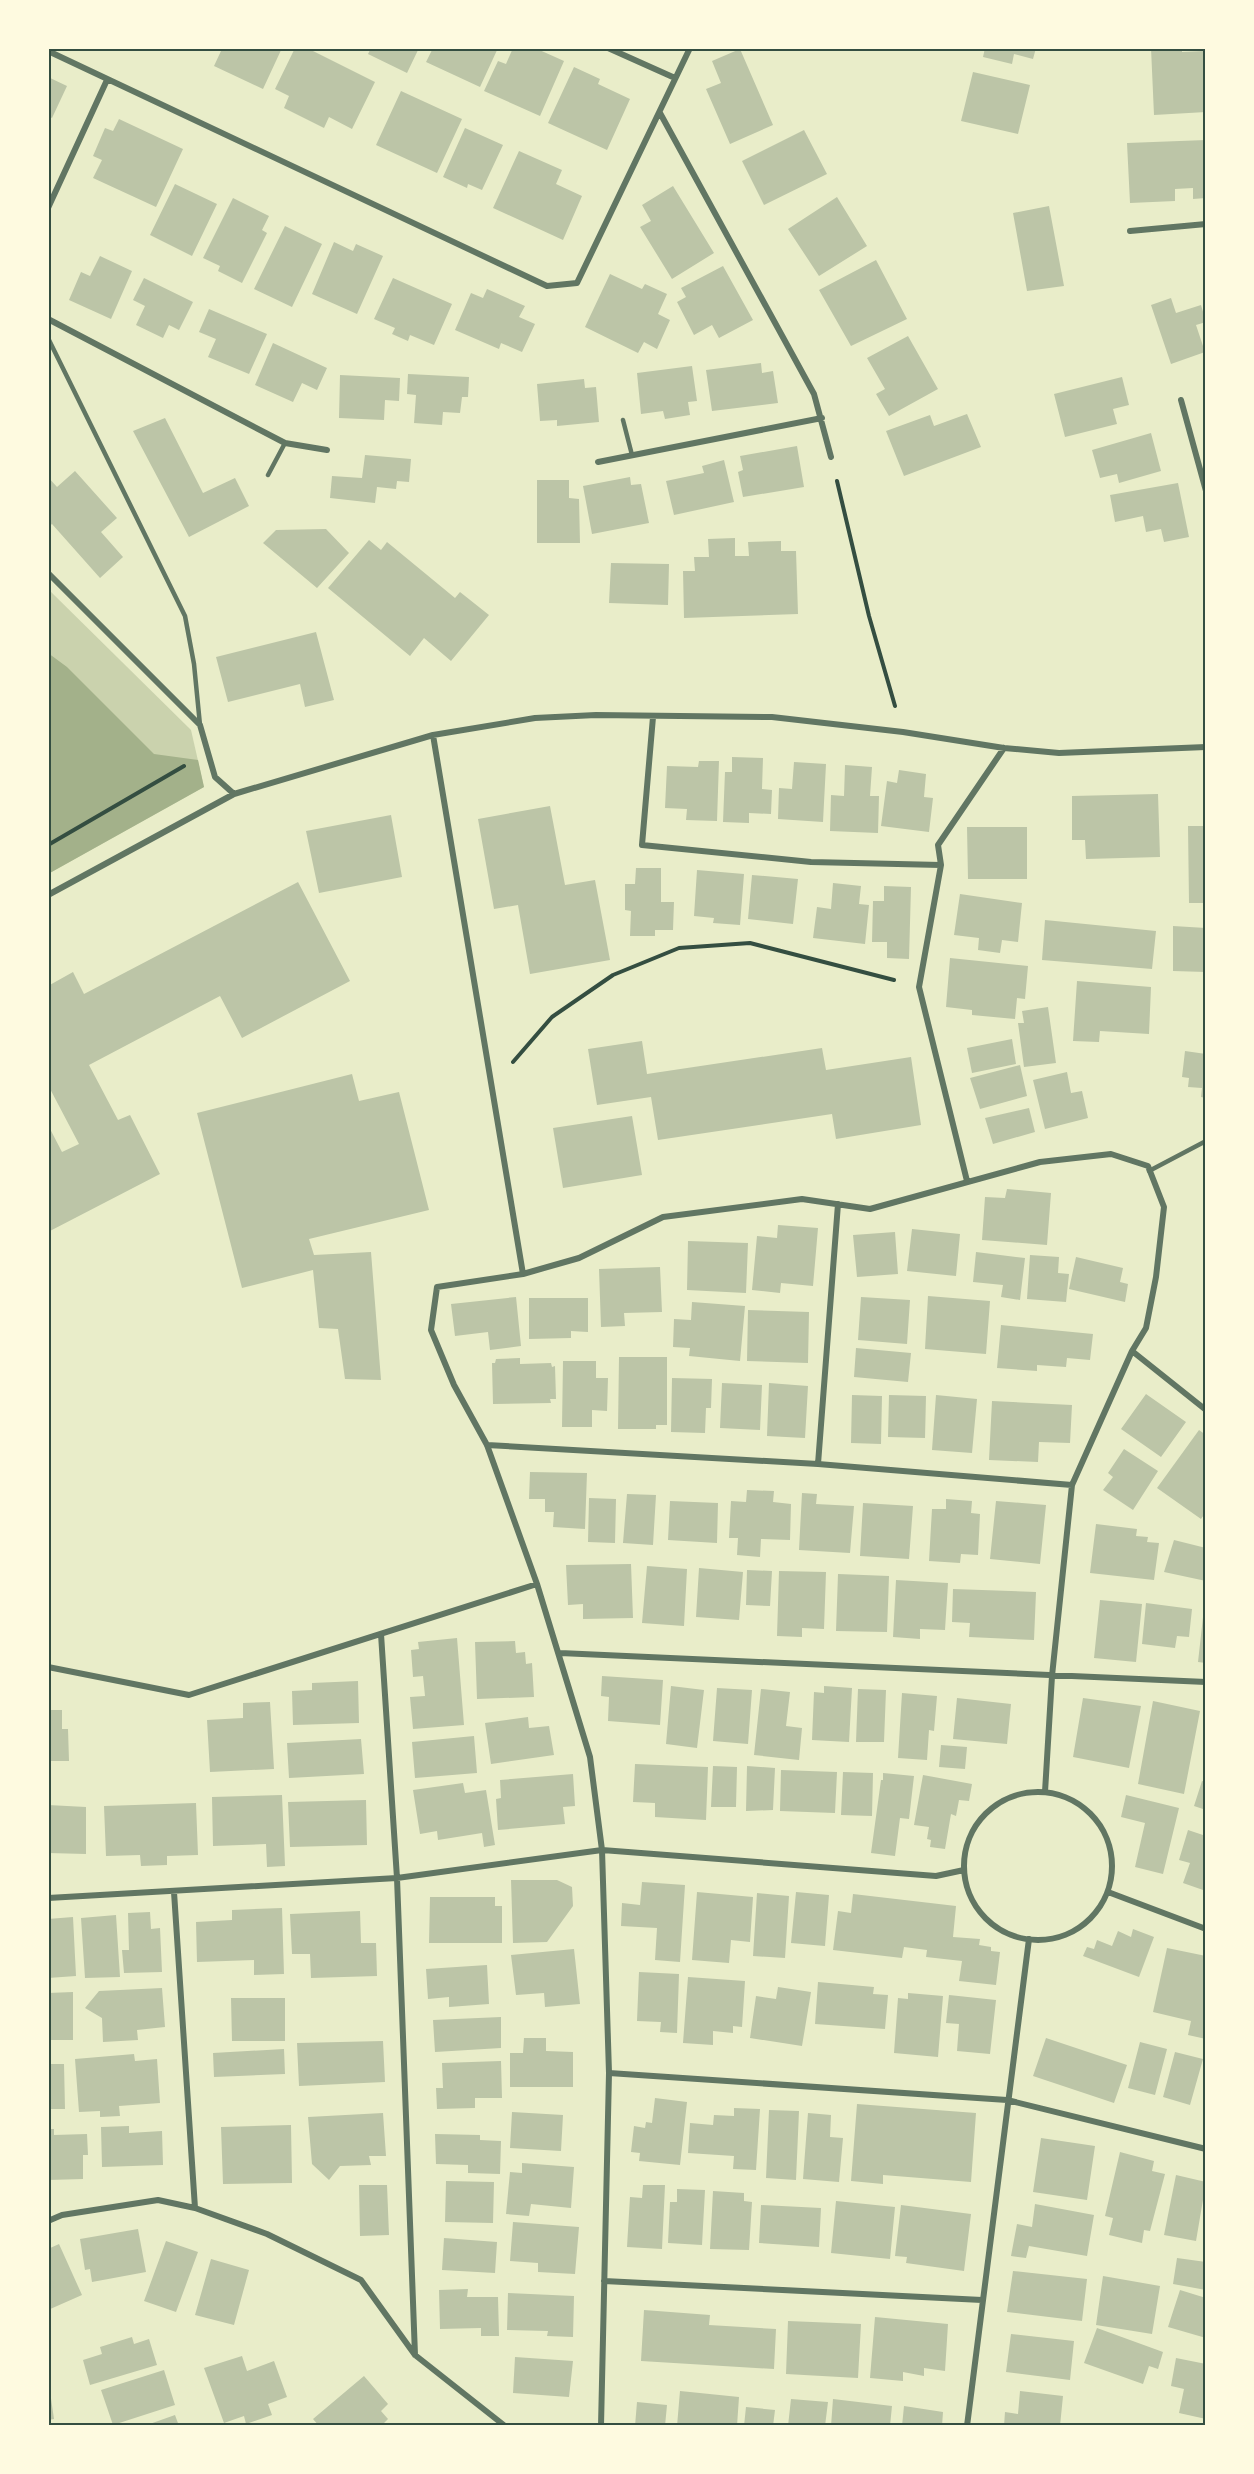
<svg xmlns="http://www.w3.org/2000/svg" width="1254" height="2474" viewBox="0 0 1254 2474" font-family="'DM Sans',sans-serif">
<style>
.green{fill:#cad2ad}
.water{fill:#a3b18a}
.building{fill:#bcc5a7}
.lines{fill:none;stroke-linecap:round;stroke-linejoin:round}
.path{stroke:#344e41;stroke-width:4}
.service{stroke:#617663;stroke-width:4.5}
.minor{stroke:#617663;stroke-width:6}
.neatline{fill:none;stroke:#344e41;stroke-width:2}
</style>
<rect width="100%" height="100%" fill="#e9edc9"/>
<path class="green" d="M48,589L191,730L204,787L48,874Z"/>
<path class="water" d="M48,653L67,667L154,754L198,760L204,787L48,874Z"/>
<path class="building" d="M215,48H282L263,89L214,66L221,51Z
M295,48H307L375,82L352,129L329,117L324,128L284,108L289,96L275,89Z
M371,48H419L407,73L368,54Z
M433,48H498L480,87L426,62Z
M513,48H535L564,61L540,116L484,91L498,61L506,64Z
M985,48H1036L1033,59L1014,54L1012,64L983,57Z
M1151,48H1182V52L1204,51V48H1206V112L1154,115Z
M740,49L773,125L730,144L706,89L721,83L712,61Z
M574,67L600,79L598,84L630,99L607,150L548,123Z
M973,72L1030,85L1018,134L961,121Z
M48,77L67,86L52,118L48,116Z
M401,91L462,119L437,173L376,145Z
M119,119L183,149L156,207L93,178L102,160L93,156L105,128L113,131Z
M465,128L503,145L482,190L468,184L467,188L443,177Z
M804,130L827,174L764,205L742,161Z
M1206,140V198L1193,199V188L1175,189V201L1130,203L1127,143Z
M519,151L562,170L556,184L582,196L563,240L493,208Z
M175,184L217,204L192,256L150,235Z
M673,186L714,253L672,279L640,227L651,221L642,205Z
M837,197L867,246L819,276L788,229Z
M233,198L269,216L262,230L267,233L242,283L218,271L220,266L203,258Z
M1049,206L1064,286L1027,291L1013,213Z
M285,226L322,244L292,307L254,289Z
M334,242L353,251L356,244L383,256L357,314L312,294Z
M100,256L132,271L111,319L69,300L81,272L90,276Z
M876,260L907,319L851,346L819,290Z
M723,266L753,320L719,338L712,325L694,335L677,302L686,297L681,288Z
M610,274L642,289L645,284L667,294L658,314L670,320L657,349L644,342L638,353L585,327Z
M144,278L193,302L179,330L169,325L163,338L136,325L145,306L133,300Z
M393,278L452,304L434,345L410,335L408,341L392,334L395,328L374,319Z
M487,289L525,306L519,317L535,324L522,352L501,343L499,349L455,330L471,293L483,298Z
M1171,298L1176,313L1201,305L1206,322L1196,325L1205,352L1171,364L1151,305Z
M209,309L267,334L249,374L208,357L216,339L199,332Z
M908,336L938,389L889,416L876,394L885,389L867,358Z
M273,343L327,368L317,390L302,383L293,402L255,385Z
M761,363L762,373L773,371L778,403L712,411L706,370Z
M692,366L697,401L688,402L690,415L665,419L663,411L641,414L637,373Z
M408,374L469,377L468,397H462L460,413L443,412L442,425L414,423L416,395L407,394Z
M340,375L400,378L399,401L385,400L384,420L339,418Z
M1122,377L1129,405L1113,409L1117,424L1065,437L1054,394Z
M584,379L585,388L596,387L599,422L557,426V420L540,421L537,384Z
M967,414L981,447L904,476L886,431L930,415L934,426Z
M165,418L203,493L235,478L249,506L189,537L133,431Z
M1151,433L1161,471L1119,483L1117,474L1100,478L1092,450Z
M797,446L804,487L743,497L738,472L743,470L740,456Z
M365,455L411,459L409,482L397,481L396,489L377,487L375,503L330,498L332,476L362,478Z
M724,460L734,502L674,515L666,481L704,473L702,466Z
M75,471L117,518L101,532L123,557L100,578L52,524L48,527V477L57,487Z
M630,477L631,485L641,484L649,523L592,534L583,486Z
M537,480H569V498L579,499L580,543H537Z
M1178,483L1189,537L1164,542L1161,529L1146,532L1143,516L1115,522L1110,495Z
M326,529L349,553L317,588L263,543L276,530Z
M735,538V556H749L748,542L781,541V551H796L798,614L684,618L683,571H695L694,557H709L708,539Z
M369,540L381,550L387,542L455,598L460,592L489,615L451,661L424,638L410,656L328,588Z
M611,563L669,564L668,605L609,603Z
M316,632L334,700L305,707L300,684L228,702L216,657Z
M732,757L763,758L762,789L772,790L771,814L749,813V823L723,822L725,772H732Z
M699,761H719L717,821L686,820L687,809L665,808L667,766L698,767Z
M794,762L826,764L823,822L778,819L779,788L792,789Z
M845,765L872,767L870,796H879L878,833L830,831L831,795L844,796Z
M899,770L926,774L924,797L933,798L929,832L881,826L887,781L897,783Z
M1158,794L1160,857L1086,859L1085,840H1072V796Z
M550,806L565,885L595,880L610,960L530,974L518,905L494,909L478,819Z
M391,815L402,877L319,893L306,831Z
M1188,826H1206V903H1189Z
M967,827H1027V879H968Z
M636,868H661V902H674L673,930H655V936H630L631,911L625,910V884H635Z
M697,870L744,874L740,925L713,923L714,918L694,916Z
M752,875L798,879L793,924L748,919Z
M298,882L350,981L242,1038L220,996L89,1065L118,1120L130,1115L160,1174L48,1232V1125L62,1152L79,1144L48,1085V986L73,972L84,994Z
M833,883L861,886L859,904L869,905L865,944L813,938L817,907L831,909Z
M884,886L911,887L909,959L887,958V942H872L873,901H884Z
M960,894L1022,903L1018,942L1002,940L1000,953L978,950L979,938L954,935Z
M1045,920L1156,931L1152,969L1042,960Z
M1173,926L1206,928V972L1173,971Z
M950,958L1028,966L1025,999L1017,998L1015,1019L972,1015V1010L946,1007Z
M1077,981L1151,987L1149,1034L1100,1031L1099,1042L1073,1041Z
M1048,1007L1056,1063L1024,1067L1018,1023H1024L1022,1011Z
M1012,1039L1016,1064L972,1073L967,1048Z
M642,1041L647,1074L822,1048L826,1070L911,1057L921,1125L836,1139L832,1114L658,1140L651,1097L597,1105L588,1049Z
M1185,1051L1206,1054V1098L1201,1097L1202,1088L1188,1087L1189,1078L1182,1077Z
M1020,1065L1027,1096L980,1109L970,1078Z
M1067,1072L1071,1093L1082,1091L1088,1118L1045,1129L1033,1080Z
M352,1074L359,1101L399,1092L429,1210L309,1239L314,1255L371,1252L381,1380L345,1379L338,1329L319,1328L313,1270L242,1288L197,1113Z
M1029,1108L1035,1132L993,1144L985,1118Z
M632,1116L642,1175L563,1188L553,1128Z
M1007,1189L1051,1193L1047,1245L982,1240L985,1197L1005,1198Z
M778,1225L818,1228L813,1286L781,1283L780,1293L752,1290L757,1236L777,1238Z
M912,1229L960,1234L956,1276L907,1271Z
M895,1232L898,1274L857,1277L853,1235Z
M688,1241L748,1243L746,1293L687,1290Z
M976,1252L1025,1258L1020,1300L1001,1297L1003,1285L973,1282Z
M1030,1255L1059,1257L1058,1273L1069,1274L1066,1302L1027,1299Z
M1076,1257L1123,1268L1120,1282L1128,1284L1125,1302L1069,1289Z
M660,1267L662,1312L624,1313L625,1326L601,1327L599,1269Z
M928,1296L990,1301L986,1354L925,1349Z
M516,1297L521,1346L490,1350L488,1332L455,1336L451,1304Z
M861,1297L910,1300L907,1344L858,1340Z
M529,1298H588V1332L571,1331V1338L529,1339Z
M692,1302L745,1306L740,1361L689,1356L690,1348L673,1347L674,1319L691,1320Z
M748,1310L809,1312L808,1363L747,1361Z
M1001,1325L1093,1334L1090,1360L1067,1358L1066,1367L1037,1365V1371L997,1368Z
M856,1348L911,1353L908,1382L854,1377Z
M619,1357H667V1425H656V1429H618Z
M520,1358V1364L551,1363L552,1367L555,1366L556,1399H550L551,1403L493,1404L492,1363H495L496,1359Z
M563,1361H596V1378H608L607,1411L592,1410V1427H562Z
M672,1378L712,1379L711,1408H706L705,1433L671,1432Z
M722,1383L762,1385L760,1430L720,1428Z
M769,1383L808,1386L805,1438L767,1436Z
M1146,1394L1186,1422L1161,1457L1121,1429Z
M852,1395L882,1396L881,1444L851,1443Z
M889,1395L926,1396L925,1438L888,1437Z
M936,1395L977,1399L972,1453L932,1450Z
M992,1401L1072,1405L1070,1443L1039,1442L1038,1462L989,1460Z
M1199,1430L1206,1435V1512L1201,1519L1157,1488Z
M1124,1449L1158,1471L1133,1510L1103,1490L1113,1477L1108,1473Z
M530,1472L587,1473L585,1529L553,1527L554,1512H545V1499H529Z
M747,1490L774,1491L773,1502L791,1504L790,1540L761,1539L760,1557L737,1555L738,1538H729L731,1501L746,1502Z
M802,1493L817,1494L816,1504L854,1506L850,1553L799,1550Z
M627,1494L656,1495L653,1545L623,1543Z
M589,1498L616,1499L615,1543L588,1542Z
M946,1499L972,1501L971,1513L980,1514L978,1555L961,1554L960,1563L929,1561L932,1509H946Z
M670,1501L718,1503L717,1543L668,1540Z
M996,1501L1046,1505L1040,1564L990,1559Z
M863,1503L913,1506L909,1559L860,1556Z
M1096,1524L1137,1529L1136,1536L1148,1537L1147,1542L1159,1543L1154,1580L1090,1573Z
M1174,1540L1206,1548V1581L1164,1572Z
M631,1564L633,1618L583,1619V1604L568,1605L566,1565Z
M647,1566L687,1569L684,1626L642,1623Z
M699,1568L743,1572L739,1620L696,1617Z
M747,1570L772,1571L770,1606L746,1605Z
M779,1571L826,1572L824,1629L802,1628V1637L777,1636Z
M838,1574L889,1576L887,1632L836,1631Z
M896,1580L948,1583L945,1630L920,1629V1639L893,1637Z
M953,1589L1036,1592L1034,1640L969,1637L970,1623L952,1622Z
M1100,1600L1142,1604L1136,1662L1094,1658Z
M1146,1603L1192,1609L1189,1637L1177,1636L1175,1648L1142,1644Z
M1203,1617H1206V1663L1198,1662Z
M457,1638L464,1725L413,1729L410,1697L425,1696L423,1676L413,1677L411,1650L419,1649L418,1642Z
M515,1641L516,1653L525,1652L526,1664L532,1663L534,1697L477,1699L475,1642Z
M602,1676L663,1680L660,1725L608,1721L609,1697L601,1696Z
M358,1681L359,1723L293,1725L292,1691L312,1690V1683Z
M671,1686L704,1690L697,1748L666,1744Z
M824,1686L852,1688L849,1742L812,1740L814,1692L824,1693Z
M717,1688L752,1690L748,1744L713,1741Z
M761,1689L790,1692L786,1726L802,1728L799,1760L754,1755Z
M858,1689L886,1690L884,1742H856Z
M902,1693L937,1696L934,1731L929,1730L927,1760L898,1758Z
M957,1698L1011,1704L1007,1744L953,1739Z
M1083,1698L1141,1706L1129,1768L1073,1757Z
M1153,1701L1200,1711L1184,1794L1138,1784Z
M270,1702L274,1769L210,1772L207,1720L243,1718V1703Z
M48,1710H62V1729H68L69,1761H48Z
M528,1717L529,1728L549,1726L554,1755L491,1764L485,1723Z
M474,1736L477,1773L415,1778L412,1742Z
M361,1739L364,1774L289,1778L287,1743Z
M941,1745L967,1747L965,1769L939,1767Z
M635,1764L708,1767L706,1820L655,1817V1803L633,1802Z
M713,1766L737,1767L736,1807H711Z
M747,1766L775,1768L773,1810L746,1811Z
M781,1770L837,1772L835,1813L780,1811Z
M843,1772L873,1773L872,1816L841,1815Z
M883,1773L914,1776L909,1819L900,1818L895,1856L871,1853L881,1780H883Z
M573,1774L575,1806L563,1807L565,1824L498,1830L496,1799L501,1798L500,1780Z
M923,1775L972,1784L969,1801L959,1800L956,1816L951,1814L945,1849L930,1847L931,1840L927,1839L929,1827L914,1825Z
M1202,1781L1206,1782V1810L1194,1806Z
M463,1783L465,1793L486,1790L495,1845L484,1847L482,1833L438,1840L437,1831L420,1834L413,1790Z
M282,1795L285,1866L267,1867L266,1844L213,1846L212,1797Z
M1126,1795L1179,1808L1163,1874L1135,1867L1145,1823L1121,1817Z
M366,1800L367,1845L290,1847L288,1802Z
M196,1803L198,1855L167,1856V1865L141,1866L140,1855L106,1856L104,1806Z
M48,1805L86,1807V1854L48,1853Z
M1188,1830L1206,1836V1891L1183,1883L1190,1863L1179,1860Z
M511,1880H557L572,1887L573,1906L547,1942L513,1943Z
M642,1882L685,1885L680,1962L655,1960L657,1928L621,1926L622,1903L640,1905Z
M697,1892L753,1897L750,1942L731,1940L729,1963L692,1960Z
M796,1892L829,1895L825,1946L791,1943Z
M757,1893L789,1896L785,1958L753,1956Z
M853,1894L956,1906L953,1937L980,1939L979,1945L991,1947V1951L1000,1952L996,1985L959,1981L962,1961L926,1957L927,1950L904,1947L902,1958L833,1950L838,1911L851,1913Z
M430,1897H495V1906H502V1943H429Z
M282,1908L284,1974L254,1975V1960L197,1962L196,1922L232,1920V1910Z
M360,1911L361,1943H376L377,1976L311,1978L310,1954H292L290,1914Z
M150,1912L151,1929L160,1928L162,1972L124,1973L122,1950H129L128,1913Z
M116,1915L120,1977L85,1978L81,1918Z
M73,1917L76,1976L48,1978V1919Z
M1133,1929L1154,1937L1139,1977L1083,1956L1087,1947L1094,1949L1097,1940L1112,1946L1118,1931L1131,1937Z
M1167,1948L1206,1956V2039L1188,2035L1191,2021L1153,2012Z
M574,1949L580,2004L545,2007L544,1993L516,1995L511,1955Z
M487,1965L489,2004L449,2007V1997L428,1999L426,1969Z
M639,1972L679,1974L677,2033L660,2032L661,2022L637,2021Z
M688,1977L745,1981L742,2027L733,2026V2033L713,2031V2045L683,2043Z
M818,1982L874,1987L873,1994L888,1995L885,2029L815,2024Z
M778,1987L811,1992L802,2046L750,2038L756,1996L776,1999Z
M162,1988L165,2027L137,2030L138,2040L103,2042L102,2018L85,2008L99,1991Z
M73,1992V2040H48V1993Z
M908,1993L943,1996L938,2057L894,2053L898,1998L908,1999Z
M949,1995L996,2000L990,2054L957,2051L959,2024L946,2023Z
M231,1998H285V2041H232Z
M501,2017V2048L435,2052L433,2020Z
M524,2038H546V2051L573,2052V2087H510V2053H523Z
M1046,2038L1127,2065L1114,2103L1033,2076Z
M383,2041L385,2082L299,2086L297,2043Z
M1140,2042L1167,2049L1155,2095L1128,2088Z
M284,2049L285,2074L214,2077L213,2053Z
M1175,2052L1203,2059L1190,2105L1163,2097Z
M134,2054L135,2061L157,2059L160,2103L119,2106L120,2116L100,2117V2111L79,2112L75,2059Z
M501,2061L502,2098H475V2108L437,2109L436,2088H443L442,2063Z
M48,2064H64L65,2109H48Z
M655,2098L687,2102L680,2165L639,2161L640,2153L631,2152L634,2126L645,2128L646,2122L652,2123Z
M857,2104L976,2113L971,2182L883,2175V2184L851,2181Z
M734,2108L760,2109L756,2170L733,2169L734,2156L688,2153L690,2123L713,2125L714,2115L734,2116Z
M769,2110L799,2111L796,2180L766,2178Z
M512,2112L563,2115L561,2151L510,2148Z
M383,2113L386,2156H369L371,2165L340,2166L329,2180L312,2164L308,2117Z
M808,2113L831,2115L830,2137L843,2138L839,2182L803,2179Z
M291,2125L292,2183L223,2184L221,2127Z
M129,2126V2133L162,2131L163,2165L102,2167L101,2127Z
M48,2129H54V2135L87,2134L88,2155H83V2179L48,2180Z
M435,2134L480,2135V2140L501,2141L500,2174L468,2173V2165L436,2164Z
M1041,2138L1095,2146L1087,2200L1033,2192Z
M1120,2152L1154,2161L1152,2171L1165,2174L1150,2231L1144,2230L1142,2243L1109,2235L1113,2218L1105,2216Z
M522,2163L574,2167L571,2208L531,2204L529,2216L506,2214L510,2172L522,2173Z
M1176,2175L1206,2182L1196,2241L1164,2235Z
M446,2181L494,2182L493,2223L445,2222Z
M359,2185H387L389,2235L360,2236Z
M643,2185H665L662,2249L627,2247L630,2197L642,2198Z
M677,2189L705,2190L702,2245L668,2243L670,2202H677Z
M713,2191L744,2193V2201L752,2202L749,2250L710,2249Z
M836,2201L895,2207L890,2259L831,2253Z
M1035,2204L1094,2215L1087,2256L1029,2246L1026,2258L1011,2256L1017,2224L1032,2227Z
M761,2205L821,2208L819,2247L759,2243Z
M901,2205L971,2214L964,2271L906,2263L907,2257L895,2256Z
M513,2222L579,2227L575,2274L538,2272V2263L510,2261Z
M138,2229L146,2272L92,2282L90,2269L85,2270L80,2239Z
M444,2238L497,2242L495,2273L442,2270Z
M166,2241L198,2252L176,2312L144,2301Z
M59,2244L82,2295L48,2310V2249Z
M1177,2258L1206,2262V2290L1173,2284Z
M211,2259L249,2270L234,2325L195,2315Z
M1013,2271L1087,2279L1082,2321L1007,2312Z
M1103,2276L1160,2286L1152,2334L1096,2325Z
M468,2289L467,2297H498L499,2336H481V2328L440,2329L439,2290Z
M1180,2290L1206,2298V2338L1168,2327Z
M508,2293L574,2296L573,2337L547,2336L548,2331L507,2330Z
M644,2310L710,2315L709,2325L776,2329L774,2369L641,2361Z
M875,2317L948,2324L945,2371L924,2368V2376L903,2372V2381L870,2378Z
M788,2321L861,2324L858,2378L786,2374Z
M1097,2328L1163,2352L1158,2369L1149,2366L1143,2384L1084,2363Z
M1011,2334L1074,2341L1070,2380L1006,2372Z
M132,2337L134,2344L149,2339L157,2365L90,2385L83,2360L102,2354L100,2347Z
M242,2356L247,2371L274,2361L287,2397L268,2404L272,2415L246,2424L244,2416L224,2423L204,2368Z
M515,2357L573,2361L569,2397L513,2393Z
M1176,2358L1206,2364V2419L1179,2413L1184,2389L1171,2386Z
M164,2370L175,2405L113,2425L101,2390Z
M364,2376L388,2404L381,2411L388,2419L381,2426H319L313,2419Z
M48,2378L54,2419L48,2420Z
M680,2391L739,2397L737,2426H677Z
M1020,2391L1063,2396L1060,2426H1004L1005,2412L1018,2414Z
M791,2399L828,2402L825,2426H788Z
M833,2399L892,2406L890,2426H831Z
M637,2402L667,2405L665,2426H635Z
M904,2406L943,2412L942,2426H902Z
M746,2407L775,2410L773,2426H744Z
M175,2415L179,2426H144Z"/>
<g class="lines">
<path class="path" d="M837,481L869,616L895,706
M48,845L184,766
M513,1062L552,1017L613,975L679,948L750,943L894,980"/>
<path class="service" d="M48,338L185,616L194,664L200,725
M623,420L632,455
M268,475L285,443
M1149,1171L1206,1141"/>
<path class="minor" d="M608,48L675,78
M48,51L547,286L577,283L690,48
M660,113L814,394L831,457
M48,208L107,80
M1130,231L1206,224
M48,319L285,443L327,450
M1181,400L1206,491
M598,462L822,418
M48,573L200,725L215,777L234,794
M653,717L642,845L811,862L941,865
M433,735L523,1274
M48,895L234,794L433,735L535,718L596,715L772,717L903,732L1004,748L1059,753L1206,747
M967,1181L919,987L941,865L938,845L1004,748
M1132,1351L1206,1410
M487,1445L818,1464L1072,1485
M818,1464L838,1204
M381,1634L397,1878L415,2355
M560,1653L1206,1682
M48,1667L189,1695L537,1584
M964 1866a74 74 0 1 1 148 0a74 74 0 1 1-148 0Z
M174,1892L195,2208
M1108,1892L1206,1929
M48,1898L397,1878L602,1850L936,1876L964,1870
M609,2073L1007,2100L1206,2149
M48,2221L62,2215L158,2200L195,2208L267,2234L361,2280L415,2355L505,2426
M604,2281L982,2300
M601,2426L609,2073L602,1850L590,1757L537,1584L487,1445L454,1385L431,1330L437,1287L523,1274L579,1258L663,1217L802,1199L870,1209L1040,1162L1111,1154L1148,1166L1164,1207L1156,1277L1146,1328L1132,1351L1072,1485L1052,1676L1045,1792
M967,2426L1029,1939"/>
</g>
<rect width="1254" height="2474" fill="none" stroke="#fefae0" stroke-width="99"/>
<rect x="50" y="50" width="1154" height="2374" class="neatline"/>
</svg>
